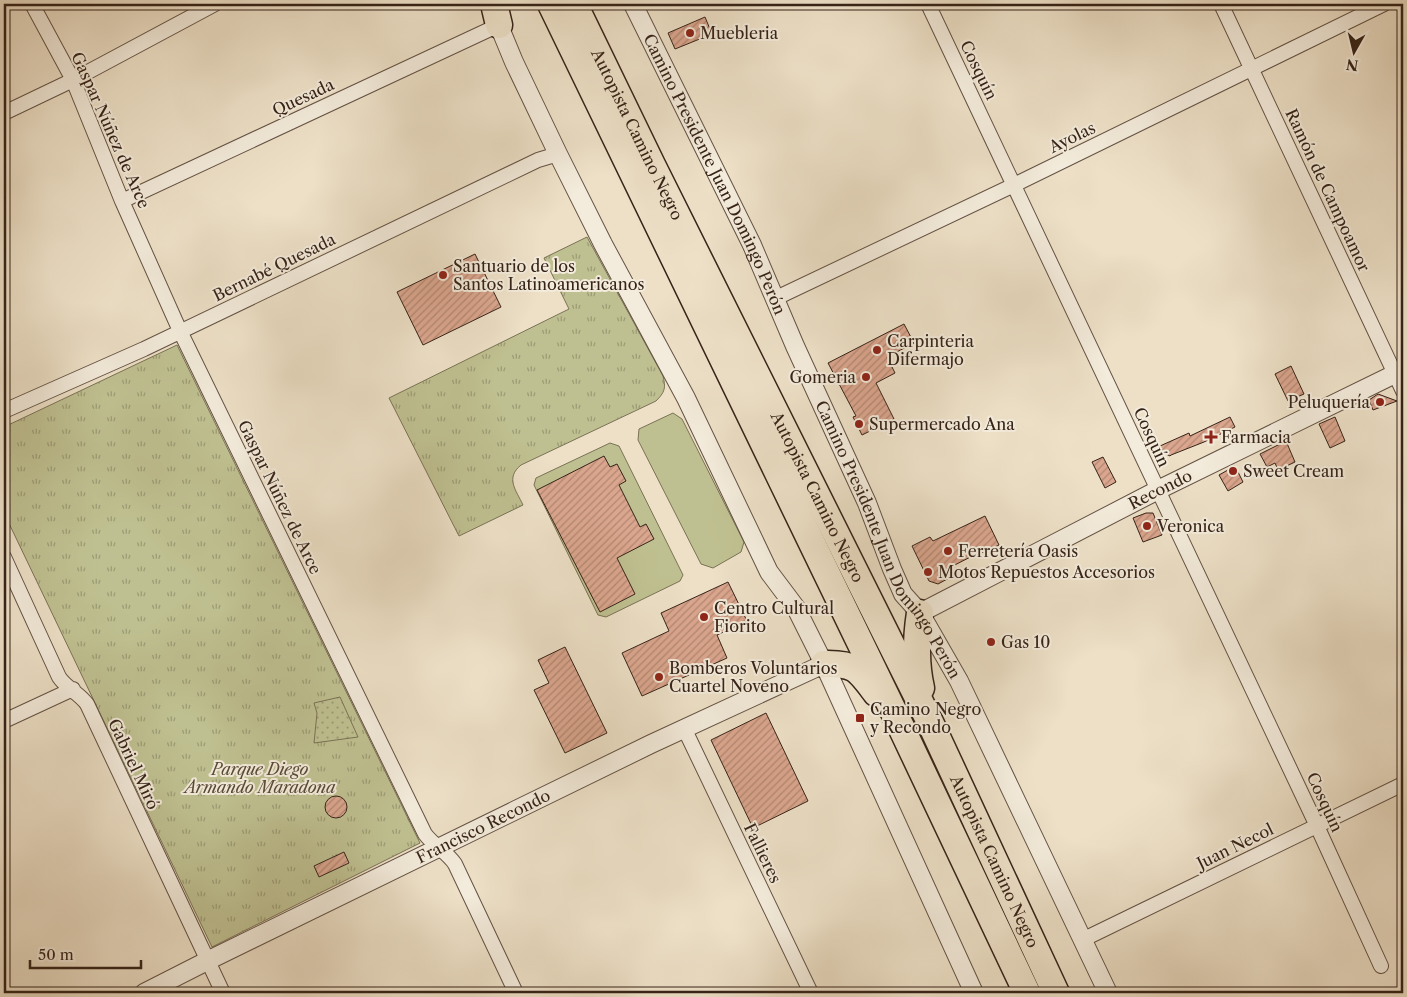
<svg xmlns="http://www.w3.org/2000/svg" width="1407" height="997" viewBox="0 0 1407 997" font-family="'Libre Caslon Text',serif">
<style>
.grass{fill:#bfc091;stroke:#7a7254}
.park{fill:url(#park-tufts);stroke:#7a7254}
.garden{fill:url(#garden-dots);stroke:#7a7254}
.building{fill:url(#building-hatch);stroke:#362318}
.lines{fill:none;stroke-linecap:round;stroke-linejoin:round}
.minor-casing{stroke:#645244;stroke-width:16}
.tertiary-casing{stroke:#645244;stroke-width:20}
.motorway-casing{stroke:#362318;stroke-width:29}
.minor{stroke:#f3ebdb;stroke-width:14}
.tertiary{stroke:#f3ebdb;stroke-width:18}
.motorway{stroke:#ede0c7;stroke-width:26}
.poi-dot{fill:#8f2418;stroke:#f3ebdb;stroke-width:2}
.labels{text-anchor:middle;stroke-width:4;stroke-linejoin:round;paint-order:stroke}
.poi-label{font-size:16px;fill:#362318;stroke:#f3ebdb;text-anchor:start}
.street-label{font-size:16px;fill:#362318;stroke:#f3ebdb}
.park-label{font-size:16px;font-style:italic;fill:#584a36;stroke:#f3ebdb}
</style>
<defs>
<pattern id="park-tufts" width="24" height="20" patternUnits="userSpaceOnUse" patternTransform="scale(1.25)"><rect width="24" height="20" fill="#bfc091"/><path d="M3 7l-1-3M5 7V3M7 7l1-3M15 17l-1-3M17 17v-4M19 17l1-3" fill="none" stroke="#9c9c75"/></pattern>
<pattern id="garden-dots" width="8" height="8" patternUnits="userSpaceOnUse" patternTransform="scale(1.25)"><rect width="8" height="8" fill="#bfc091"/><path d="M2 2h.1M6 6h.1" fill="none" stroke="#9c9c75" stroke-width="1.8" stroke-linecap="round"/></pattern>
<pattern id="building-hatch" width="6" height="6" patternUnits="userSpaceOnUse" patternTransform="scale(1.25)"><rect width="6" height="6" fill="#dba68e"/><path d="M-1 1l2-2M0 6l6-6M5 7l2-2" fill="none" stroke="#b28773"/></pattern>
</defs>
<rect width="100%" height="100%" fill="#ede0c7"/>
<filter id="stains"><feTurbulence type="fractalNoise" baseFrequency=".004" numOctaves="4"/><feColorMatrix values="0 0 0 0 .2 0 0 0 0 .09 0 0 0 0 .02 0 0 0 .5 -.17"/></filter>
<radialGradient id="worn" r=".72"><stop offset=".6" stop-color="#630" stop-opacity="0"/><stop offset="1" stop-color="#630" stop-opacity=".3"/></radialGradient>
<path class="grass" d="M673,413L682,419L744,542L741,552L713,568L701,564L638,440L639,429Z
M610,443L619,446L683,575L680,581L606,617L598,615L534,485L536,478Z"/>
<path class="park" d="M587,237L663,376C666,388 665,392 656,401L521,465C505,478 516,490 523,505L459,536L389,398L569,309L544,258Z
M177,345L420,843L212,947L4,513V427Z"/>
<path class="garden" d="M340,697L358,737L314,743L317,713L314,703Z"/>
<path class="building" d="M705,17L712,34L675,49L668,33Z
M475,254L501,307L423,345L397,292Z
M904,324L914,343L887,357L895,373L876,383L894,419L862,435L853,417L856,416L828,363Z
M1291,366L1304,394L1288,401L1275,374Z
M1378,394L1397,401L1373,410L1369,400Z
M1230,417L1235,427L1204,442L1171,455L1170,456L1164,453L1160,446L1189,433L1190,436Z
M1335,417L1345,441L1330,448L1319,424Z
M1286,441L1295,462L1278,470L1275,463L1267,467L1260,454Z
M604,456L610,467L617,464L626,481L619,485L640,527L646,524L654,539L617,558L635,594L600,612L537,490Z
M1103,457L1116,482L1105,488L1092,462Z
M1235,466L1243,482L1228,491L1219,475Z
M1146,513H1153L1162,535L1143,542L1133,518Z
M985,516L999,545L983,553L982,551L947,569L951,577L938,584L929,581L912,546L930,537L933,541Z
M728,582L747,621L717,635L727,658L642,696L622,653L669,631L661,613Z
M565,647L607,733L565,753L534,690L549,683L538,660Z
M766,713L808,801L753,828L711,740Z
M325 807a11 11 0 1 1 22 0a11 11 0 1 1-22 0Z
M344,852L349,863L319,877L314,866Z"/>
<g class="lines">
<g class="minor-casing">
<path id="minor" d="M32,4L73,80L122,201L180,331L425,834C434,846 447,852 455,864L516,993
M928,4L1317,826L1381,966
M1221,4L1403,391
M4,113L73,80L215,4
M122,201L499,25
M774,299L1014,185L1384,4
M4,411L144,349L538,160L558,154
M4,557L59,677C66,688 79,693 87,704L223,993
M4,721L73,689
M684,728L811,993
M1082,940L1403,784"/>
</g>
<g class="tertiary-casing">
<g id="tertiary">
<path id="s1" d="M633,4L752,245L795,346L867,503L892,569L903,594L920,613L959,681L1108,993"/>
<path d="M495,16L514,62L558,154L603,244L686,398L769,572L796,608L824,664L974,993"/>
<path id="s2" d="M920,613L1158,490L1403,370"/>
<path id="s3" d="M144,993L207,961L651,744L824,664"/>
</g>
</g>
<g class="motorway-casing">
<g id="motorway">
<path d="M494,4L499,25"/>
<path d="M551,4L902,729L1027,993"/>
<path id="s4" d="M574,4L652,165L930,722L1056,993"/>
<path d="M920,613C916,639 915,662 921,688"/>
<path d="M824,664C855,663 858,669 876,693"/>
</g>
</g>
<use href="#minor" class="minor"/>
<use href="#tertiary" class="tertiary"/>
<use href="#motorway" class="motorway"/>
</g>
<g class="poi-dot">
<circle cx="690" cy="33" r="5"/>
<circle cx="443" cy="275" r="5"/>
<circle cx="877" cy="350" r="5"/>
<circle cx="866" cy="377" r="5"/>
<circle cx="1380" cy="402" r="5"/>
<circle cx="859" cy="424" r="5"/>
<path d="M1208.5 429.5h5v5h5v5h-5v5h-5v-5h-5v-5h5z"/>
<circle cx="1233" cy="471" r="5"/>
<circle cx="1147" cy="526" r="5"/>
<circle cx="948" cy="551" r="5"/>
<circle cx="928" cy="572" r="5"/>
<circle cx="704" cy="617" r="5"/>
<circle cx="991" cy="642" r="5"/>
<circle cx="659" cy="677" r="5"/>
<rect x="855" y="713" width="10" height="10" rx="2.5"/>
</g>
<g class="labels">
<g class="poi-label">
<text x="700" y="39">Muebleria</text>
<text x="453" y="272">Santuario de los<tspan x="453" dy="18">Santos Latinoamericanos</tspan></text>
<text x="887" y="347">Carpinteria<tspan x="887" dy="18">Difermajo</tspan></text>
<text x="856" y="383" text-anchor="end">Gomeria</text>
<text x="1370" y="408" text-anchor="end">Peluquería</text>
<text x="869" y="430">Supermercado Ana</text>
<text x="1221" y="443">Farmacia</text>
<text x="1243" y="477">Sweet Cream</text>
<text x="1157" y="532">Veronica</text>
<text x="958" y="557">Ferretería Oasis</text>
<text x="938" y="578">Motos Repuestos Accesorios</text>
<text x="714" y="614">Centro Cultural<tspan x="714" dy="18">Fiorito</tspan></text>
<text x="1001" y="648">Gas 10</text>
<text x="669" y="674">Bomberos Voluntarios<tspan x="669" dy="18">Cuartel Noveno</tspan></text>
<text x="870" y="715">Camino Negro<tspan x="870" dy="18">y Recondo</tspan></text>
</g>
<g class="street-label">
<text transform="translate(979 70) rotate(64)" y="6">Cosquín</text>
<text transform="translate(303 97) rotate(-25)" y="6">Quesada</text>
<text transform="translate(111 130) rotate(66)" y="6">Gaspar Núñez de Arce</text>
<text dy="6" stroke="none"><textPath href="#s4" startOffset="145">Autopista Camino Negro</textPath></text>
<text transform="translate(1072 137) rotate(-26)" y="6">Ayolas</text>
<text dy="6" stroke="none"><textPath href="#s1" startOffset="189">Camino Presidente Juan Domingo Perón</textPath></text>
<text transform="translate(1328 190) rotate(65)" y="6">Ramón de Campoamor</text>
<text transform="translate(274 267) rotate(-26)" y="6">Bernabé Quesada</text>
<text transform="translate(1152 437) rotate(65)" y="6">Cosquín</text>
<text dy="6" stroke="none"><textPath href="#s2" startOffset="270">Recondo</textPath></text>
<text transform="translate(280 497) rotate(64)" y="6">Gaspar Núñez de Arce</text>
<text dy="6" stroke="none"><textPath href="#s4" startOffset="550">Autopista Camino Negro</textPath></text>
<text dy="6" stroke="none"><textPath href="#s1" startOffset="594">Camino Presidente Juan Domingo Perón</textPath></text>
<text transform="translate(134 764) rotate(65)" y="6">Gabriel Miró</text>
<text transform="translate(1325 802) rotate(65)" y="6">Cosquín</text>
<text dy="6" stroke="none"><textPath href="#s3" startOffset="378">Francisco Recondo</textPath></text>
<text transform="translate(1235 846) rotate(-26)" y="6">Juan Necol</text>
<text transform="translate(763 853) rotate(64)" y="6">Fallieres</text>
<text dy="6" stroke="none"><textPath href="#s4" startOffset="955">Autopista Camino Negro</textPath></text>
</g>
<g class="park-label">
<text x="260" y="775">Parque Diego<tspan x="260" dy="18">Armando Maradona</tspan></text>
</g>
</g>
<rect width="1407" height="997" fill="none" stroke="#ede0c7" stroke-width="20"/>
<rect x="5" y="5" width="1397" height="987" fill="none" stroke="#362318" stroke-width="2.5"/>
<rect x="10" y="10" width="1387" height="977" fill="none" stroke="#362318"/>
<g transform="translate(1354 52) rotate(188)" stroke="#f3ebdb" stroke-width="4" paint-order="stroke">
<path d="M0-4L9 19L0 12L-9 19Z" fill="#362318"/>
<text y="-8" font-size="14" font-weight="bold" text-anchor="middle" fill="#362318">N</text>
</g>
<path d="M30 960v8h111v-8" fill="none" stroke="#362318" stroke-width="2.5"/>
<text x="38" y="960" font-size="15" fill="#362318" stroke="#f3ebdb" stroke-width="4" paint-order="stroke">50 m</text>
<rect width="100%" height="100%" filter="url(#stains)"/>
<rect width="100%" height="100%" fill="url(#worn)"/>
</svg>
